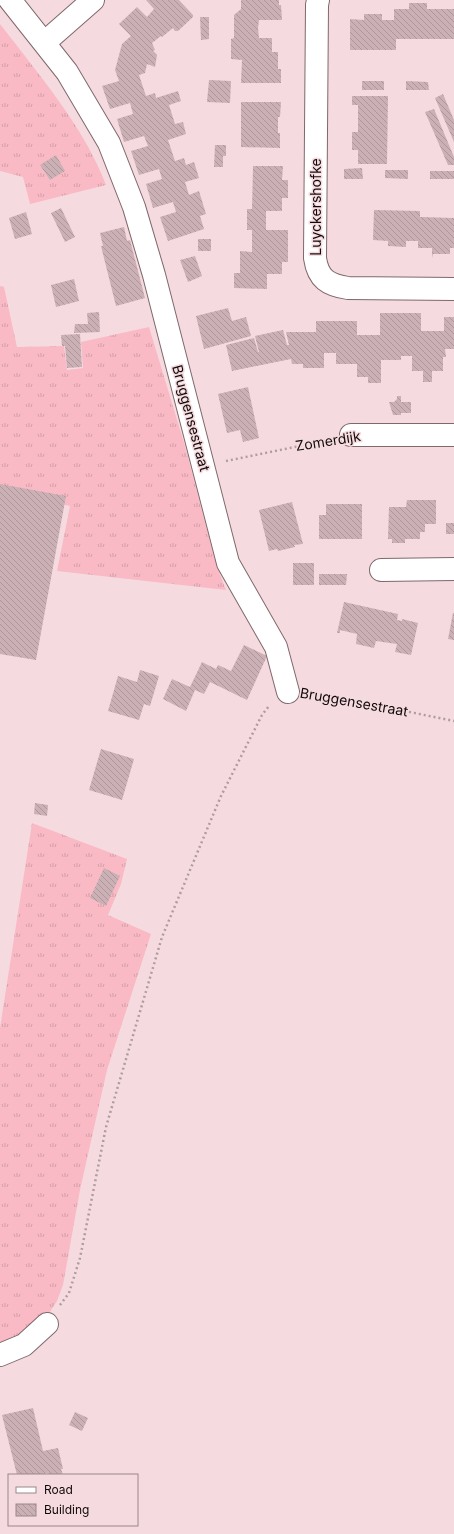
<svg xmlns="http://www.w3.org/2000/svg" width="454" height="1534" viewBox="0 0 454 1534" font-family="Inter,sans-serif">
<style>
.grass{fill:url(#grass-tufts)}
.building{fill:url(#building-back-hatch)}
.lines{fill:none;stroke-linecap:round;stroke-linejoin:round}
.minor-casing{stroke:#7f686c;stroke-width:24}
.path{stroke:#b09c9f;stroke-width:2.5;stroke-dasharray:2 3;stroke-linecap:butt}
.minor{stroke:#fff;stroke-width:22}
.labels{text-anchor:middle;stroke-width:3;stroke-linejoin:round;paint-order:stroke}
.street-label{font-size:14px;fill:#11090a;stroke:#f5dbdf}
</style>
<defs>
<pattern id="grass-tufts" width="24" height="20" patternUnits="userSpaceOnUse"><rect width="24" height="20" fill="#f9bac5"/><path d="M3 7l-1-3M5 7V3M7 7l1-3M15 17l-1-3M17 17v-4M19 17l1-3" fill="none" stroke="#d49fa8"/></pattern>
<pattern id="building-back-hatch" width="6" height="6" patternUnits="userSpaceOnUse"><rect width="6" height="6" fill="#cbb1b5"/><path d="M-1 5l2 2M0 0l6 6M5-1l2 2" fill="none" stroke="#ad979a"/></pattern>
</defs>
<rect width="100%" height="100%" fill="#f5dbdf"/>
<path class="grass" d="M0,24C37,72 85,128 106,185L30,204L23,177L0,171Z
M0,286L4,287L17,347L64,346L67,370L83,368L81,342L149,327L185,446L216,564L226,590L57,571L70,506L0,490Z
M32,823L127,859L121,884L108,915L151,934L107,1070L80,1190L63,1285L57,1301L44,1321L27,1334L0,1345V1028Z"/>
<path class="building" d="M146,0H179L193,15V17L178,31H175L173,28L162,37L161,36L152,43L155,50L153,51L157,55L155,67L147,64L145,73L139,75L146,96L155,93L156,98L178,91L181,101L169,105L175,124L183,122L186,134L168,140L175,161L184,158L186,165L194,162L199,178L185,182L189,195L199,191L206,214L200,216L204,229L168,241L160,217L176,212L173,202L153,208L146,184L162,179L159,169L139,175L131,151L148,146L144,136L124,142L117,119L133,114L130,103L110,109L102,86L119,81L115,70L122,44L131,36L119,24L137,7L147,17L154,9Z
M241,0H279V5H281L282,20H259L258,28L259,38H272V52H278V69H281V83H241L242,60L231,59V39L234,38V15L241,9Z
M409,3H427V9H454V39H396V50H350V19L364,20V14H382V20H394V9H409Z
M200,17H209V39L201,40Z
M209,80L231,81L230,103L207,102Z
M362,81H384V90H362Z
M406,81L428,82L429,90H406Z
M443,94L454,120V142L435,98Z
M352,96H388L387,164H358V150H352V132H358V105H352Z
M241,102H281L280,117H278V133H280V148L241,147Z
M434,109L454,157V165H448L425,112Z
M215,145H226V156H223V167H214Z
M56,155L65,171L50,180L40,165Z
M253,166H283L282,180H288V198H282V211H266V230H288V262H282V274H267V289L234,288V273H240V251L252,252V230H247V209H252Z
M362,168L363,179H344V169Z
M385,170H408V179L385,178Z
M430,171H454V179H430Z
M61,208L75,237L65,242L51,213Z
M374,210L420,211V217L454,218V248H450V254H433L432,258V248H418V241H406V247L388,246V241L373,240Z
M26,212L32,234L15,239L9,218Z
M124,227L127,241L130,240L145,298L116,306L101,246H103L100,233Z
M198,239H211V251H198Z
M195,256L202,276L188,282L180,260Z
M74,279L79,301L56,307L51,285Z
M228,308L232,321L246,317L251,336L204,349L196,316Z
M99,312L100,332L74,333L75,324H88L87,313Z
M380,313H421V331H444V317H454V349H445L446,357H443V371H432V382H423V371H412V356H401V360H381V383H368V377H357V364H336V353H324V368H303V364H292L291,359L232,371L226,345L254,338L258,352H259L255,336L283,330L287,345H289L286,332H316V321H357V335H380Z
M80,334L82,367L67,368L65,346H62L61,335Z
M248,387L259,438L243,442L240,430L227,433L218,394Z
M397,396H401V402H411V413H401V415H393L389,402H394L397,399Z
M0,484L66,496L36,660L0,654Z
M407,500H436V524H425V532H420V539H405V543H392V539H388L389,507H406Z
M292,502L303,544L294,545L295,547L278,551L277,549L269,551L259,510Z
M326,504H362V539H319V515H326Z
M446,523H454V534H446Z
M293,563H314V585H293Z
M319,574H347L346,585H319Z
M344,602L398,614L397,620L402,621V619L418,623L411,655L395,652L397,644L376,641L374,648L356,644L357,634L340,630V633H337Z
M453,613H454V640L448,639Z
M244,645L267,656L247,700L210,682L204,694L195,690L186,711L163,699L172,679L190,687L202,662L216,669L218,665L231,671Z
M140,670L159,676L150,706L144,704L139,720L108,711L118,676L137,682Z
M101,749L134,759L122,800L89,790Z
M35,803L48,805L47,816L34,814Z
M104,868L120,876L106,906L90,898Z
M33,1408L43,1451L58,1448L63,1469H61L63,1475H49L48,1473L39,1475H17L2,1415Z
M75,1412L88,1418L82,1431L69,1425Z"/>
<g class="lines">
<g class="minor-casing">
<path id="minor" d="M10,0L67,72L109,143L134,207L154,275L228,563L276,647L288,692
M318,0L317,5L315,258C318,279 328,285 348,288L454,289
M44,43L93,0
M351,435H454
M381,570L454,569
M0,1355L24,1345L47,1324"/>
</g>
<path class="path" d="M226,461L329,440
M311,692L454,721
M60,1305L69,1293L80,1258L106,1127L162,937L221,796L262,715L269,706"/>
<use href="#minor" class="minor"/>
</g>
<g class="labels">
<g class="street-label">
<text transform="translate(316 207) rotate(-90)" y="5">Luyckershofke</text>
<text transform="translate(191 418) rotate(75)" y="5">Bruggensestraat</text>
<text transform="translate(328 441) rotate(-9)" y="5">Zomerdijk</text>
<text transform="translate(354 702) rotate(10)" y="5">Bruggensestraat</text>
</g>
</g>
<rect x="8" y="1474" width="130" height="52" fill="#f5dbdf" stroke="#9a878a"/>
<rect x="16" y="1487" width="20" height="6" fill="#ffffff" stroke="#9a878a"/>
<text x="44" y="1494" font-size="12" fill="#11090a">Road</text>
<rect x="16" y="1504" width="20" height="12" fill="url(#building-back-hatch)" stroke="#9a878a"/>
<text x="44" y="1514" font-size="12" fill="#11090a">Building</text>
</svg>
